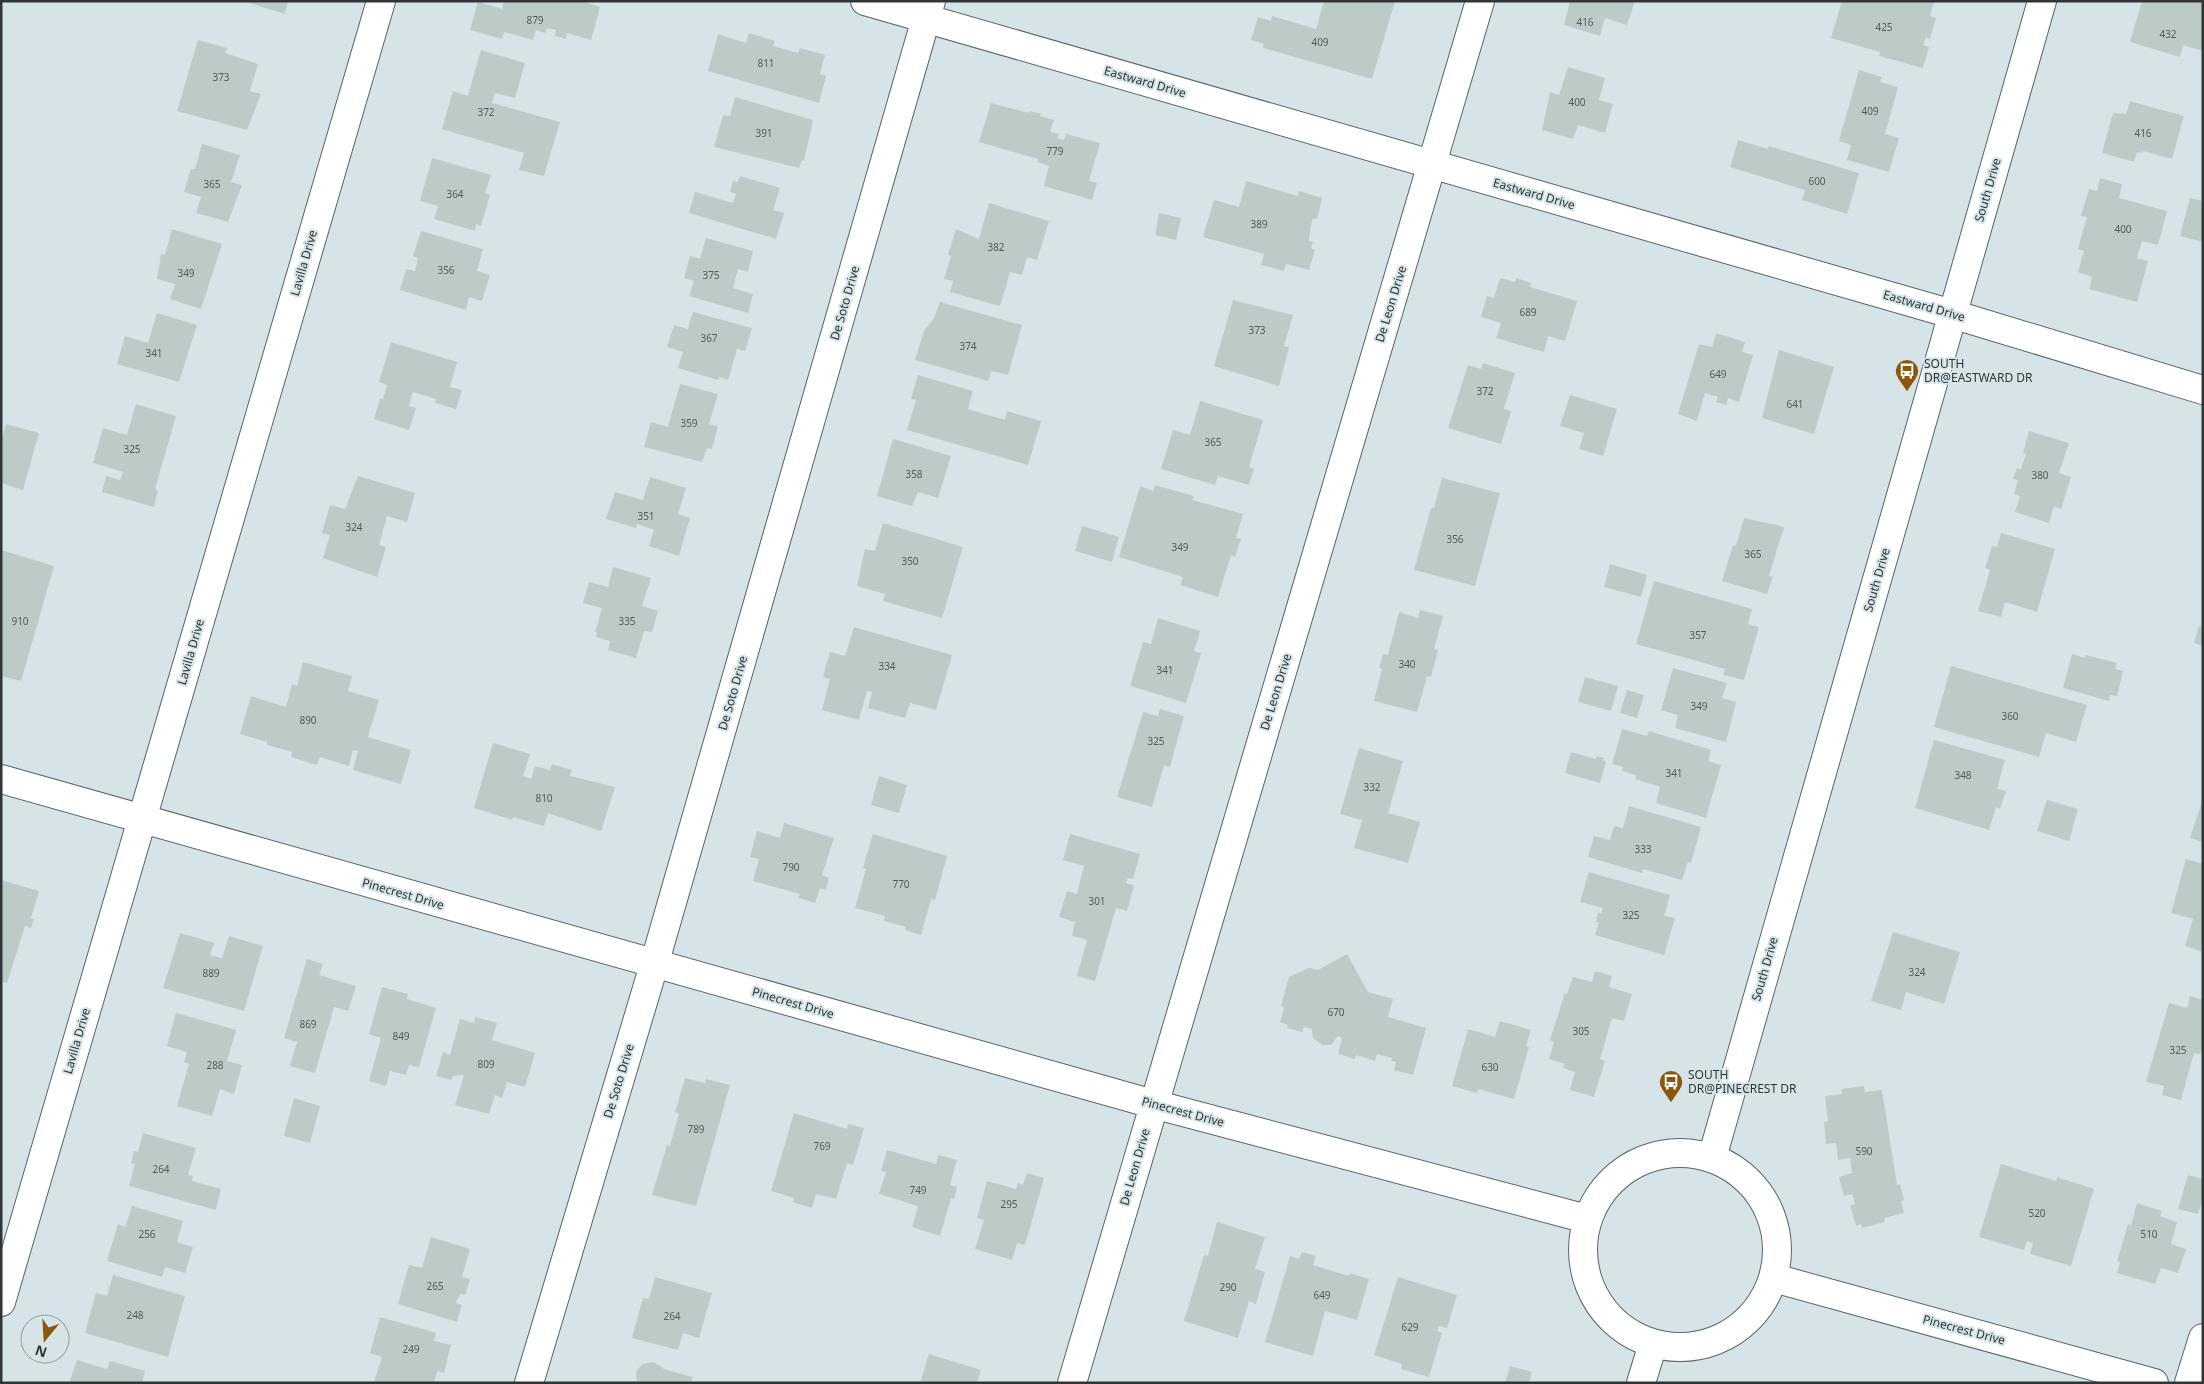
<svg xmlns="http://www.w3.org/2000/svg" width="2204" height="1384" viewBox="0 0 2204 1384" font-family="'Noto Sans',sans-serif">
<style>
.building{fill:#bdcbc8}
.lines{fill:none;stroke-linecap:round;stroke-linejoin:round}
.minor-casing{stroke:#596568;stroke-width:30}
.minor{stroke:#fff;stroke-width:28}
.labels{text-anchor:middle;stroke-width:4;stroke-linejoin:round;paint-order:stroke}
.number-label{font-size:10px;fill:#535a5b}
.street-label{font-size:12px;fill:#303537;stroke:#d6e4e7}
.poi-label{font-size:12px;fill:#303537;stroke:#d6e4e7;text-anchor:start}
</style>
<rect width="100%" height="100%" fill="#d6e4e7"/>
<path class="building" d="M243,1H288L285,14Z
M504,1H581L600,7L591,40L567,33L566,39L560,37L555,36L556,30L547,28L545,33L536,30L533,40L504,32L502,39L470,30L478,2L502,9Z
M1324,1H1395L1372,79L1263,48L1264,44L1251,40L1258,17L1271,21L1272,16L1316,29Z
M1570,1H1635L1627,25L1605,18L1600,36L1564,25Z
M1842,1H1934L1930,16L1936,18L1930,39L1926,37L1923,45L1929,47L1923,68L1879,56L1880,52L1831,38Z
M2142,1H2203V51L2183,45L2180,57L2130,42Z
M749,33L775,41L773,46L798,53L800,48L825,55L820,74L826,76L819,103L708,71L718,34L746,43Z
M198,40L227,48L225,53L258,64L250,91L261,94L247,130L177,111Z
M481,50L525,63L515,98L495,93L492,103L560,122L544,176L519,170L524,153L442,129L453,91L468,96Z
M1568,67L1605,78L1599,100L1613,104L1605,133L1578,125L1573,139L1542,130L1550,92L1559,95Z
M1859,70L1882,77L1880,82L1898,87L1885,134L1899,138L1889,172L1847,160L1851,145L1839,141Z
M735,97L813,120L804,161L802,160L799,168L714,147L723,115L730,116Z
M2130,101L2184,116L2172,159L2143,151L2142,153L2137,152L2134,162L2102,153L2113,113L2126,114Z
M991,103L1029,113L1030,111L1041,114L1040,116L1054,120L1050,132L1059,134L1057,138L1064,140L1066,134L1100,143L1089,181L1097,183L1092,200L1044,186L1049,166L1037,162L1038,159L979,142Z
M1738,140L1768,149L1769,146L1859,173L1847,214L1802,200L1805,190L1730,167Z
M202,144L240,155L231,182L242,185L228,222L196,213L201,197L184,192L191,169H195Z
M432,158L491,175L485,193L490,195L481,226L476,224L475,231L434,219L438,206L420,201Z
M740,176L780,188L773,210L784,213L776,239L689,213L695,192L733,203L736,194L730,192L733,181L738,182Z
M2100,178L2122,184L2119,198L2167,211L2158,245L2142,241L2137,258L2148,261L2137,302L2089,289L2092,277L2078,272L2084,251L2078,249L2087,217L2081,216L2089,189L2097,191Z
M1246,181L1298,196L1299,191L1322,198L1317,219L1313,218L1310,229L1309,241L1313,242L1311,248L1315,250L1309,270L1286,264L1284,271L1261,265L1264,254L1203,237L1214,200L1239,207Z
M2190,198L2203,201V242L2180,236Z
M989,203L1049,221L1037,260L1027,257L1022,275L1010,272L1000,306L950,292L953,281L944,279L951,256L948,255L956,229L979,239Z
M1159,213L1181,218L1176,240L1155,235Z
M172,229L222,244L201,309L170,299L175,284L157,279L161,254L165,255Z
M421,231L483,249L477,271L490,275L482,301L469,297L466,310L400,290L406,269L415,271L418,258L413,256Z
M706,238L753,251L748,272L738,269L733,288L753,294L748,313L689,296L694,281L684,278L690,256L700,259Z
M1500,278L1515,282L1516,278L1531,283L1530,287L1577,301L1565,341L1548,336L1544,352L1496,338L1501,323L1481,317L1487,296L1494,298Z
M1233,300L1293,315L1284,346L1289,347L1279,386L1214,366Z
M940,302L1022,325L1008,375L991,371L988,381L915,360L924,331L934,318Z
M693,312L752,328L745,351L737,349L728,380L719,377L718,380L678,368L683,352L667,347L674,325L688,329Z
M157,313L197,325L179,382L117,364L125,336L148,343Z
M1716,333L1745,342L1742,352L1753,355L1739,402L1728,398L1726,405L1716,402L1718,397L1705,393L1697,421L1678,414L1699,344L1712,347Z
M391,342L457,362L450,387L462,390L456,409L435,403L436,399L413,392L409,406L416,408L409,430L374,419L380,398L383,399L387,385L379,382Z
M1779,350L1834,367L1814,434L1762,418Z
M1483,363L1515,373L1504,409L1511,411L1501,444L1448,428L1468,365L1481,369Z
M918,375L973,391L968,409L1005,420L1007,411L1041,421L1028,465L907,430L916,400L911,399Z
M680,384L718,394L709,424L718,426L712,449L707,448L702,462L644,447L651,422L668,427Z
M1570,395L1617,409L1603,456L1579,449L1584,433L1560,426Z
M1200,401L1263,420L1249,467L1254,469L1249,485L1218,476L1215,485L1161,469L1173,430L1190,435Z
M136,404L176,416L155,489L158,490L154,507L102,492L106,476L120,480L123,472L93,463L103,428L127,435Z
M6,424L39,433L23,490L1,483V442Z
M2029,431L2069,443L2059,473L2071,477L2061,509L2054,506L2049,523L2015,512L2020,496L2014,494L2018,480L2013,479L2017,468L2021,469L2026,454L2023,453Z
M893,439L951,456L938,498L918,492L912,506L877,496Z
M358,476L415,493L407,522L387,516L379,545L386,547L377,577L323,558L330,535L322,533L330,505L345,509Z
M650,477L686,488L678,514L690,518L679,556L649,546L654,530L637,524L636,528L606,519L615,492L643,500Z
M1442,478L1500,493L1475,586L1414,570L1431,508H1434Z
M1155,485L1194,496L1192,500L1243,514L1236,538L1241,539L1235,557L1231,555L1218,597L1180,585L1183,577L1119,557L1140,486L1153,491Z
M1744,518L1784,527L1769,576L1773,577L1767,594L1722,581L1733,545L1736,546Z
M883,523L963,547L942,618L883,601L885,594L857,586L865,549L875,551Z
M1082,526L1119,537L1112,562L1075,551Z
M2001,533L2055,549L2037,612L2005,602L2001,617L1978,611L1990,570L1985,568L1992,546L1997,547Z
M1,550L54,566L21,681L1,676Z
M1610,564L1647,575L1641,597L1604,587Z
M613,567L651,578L642,606L658,611L652,632L644,631L636,658L608,650L610,641L596,637L597,633L595,632L602,608L583,603L589,582L608,587Z
M1654,581L1752,609L1748,624L1759,627L1744,680L1723,675L1725,669L1636,644Z
M1420,610L1443,616L1434,649L1438,651L1431,677L1427,676L1417,712L1374,701L1382,669L1379,668L1383,654L1388,655L1399,612L1418,618Z
M1158,618L1200,631L1194,651L1201,653L1186,703L1130,686L1143,642L1151,644Z
M2199,626L2203,627V646L2194,643Z
M854,627L952,655L936,710L910,703L905,718L868,708L872,692L867,691L859,720L822,710L830,679L823,677L830,652L845,656Z
M2072,654L2085,658L2086,655L2117,663L2115,669L2123,671L2117,696L2110,695L2109,701L2063,688Z
M303,662L352,676L348,691L379,700L368,737L411,750L401,784L353,770L358,751L353,750L349,766L320,757L317,765L291,757L292,752L267,745V742L240,734L251,696L286,707L292,684L297,686Z
M1951,666L2087,705L2076,742L2046,733L2039,757L1934,727Z
M1673,668L1727,683L1722,698L1736,702L1726,742L1675,728L1678,715L1661,710Z
M1585,677L1618,686L1611,711L1578,702Z
M1627,690L1644,695L1637,718L1620,713Z
M1160,709L1184,716L1170,767L1164,765L1152,807L1117,797L1143,712L1158,716Z
M1622,729L1647,736L1649,731L1711,750L1708,761L1721,765L1706,818L1656,803L1660,787L1635,779L1636,775L1622,771L1623,767L1612,764Z
M1934,740L2005,760L1997,789L2006,791L2000,809L1996,807L1989,830L1915,808Z
M493,743L530,754L523,776L531,779L535,766L550,770L552,764L572,770L570,776L615,787L601,831L548,813L544,826L513,817L512,820L474,808Z
M1359,748L1403,761L1388,813L1420,822L1408,863L1354,848L1362,820L1340,814Z
M1571,752L1596,759L1597,756L1604,758L1603,761L1606,762L1600,783L1565,773Z
M879,776L907,785L899,813L871,805Z
M2203,798V842L2190,838Z
M2047,800L2078,809L2069,841L2037,831Z
M1629,806L1701,827L1691,863L1688,862L1682,880L1643,869L1642,873L1588,857L1594,836L1610,840L1614,826L1623,828Z
M784,823L834,838L822,875L829,878L826,890L820,888L815,903L798,898L800,894L753,881L759,859L750,857L757,831L780,838Z
M873,834L947,856L935,900L931,899L921,935L905,930L906,927L884,921L885,916L855,908L866,869L863,868Z
M1070,834L1140,854L1133,879L1128,878L1126,883L1134,885L1127,911L1116,908L1095,981L1077,976L1087,940L1072,936L1075,922L1059,917L1067,891L1077,894L1084,866L1063,860Z
M2186,859L2203,864V952L2185,946L2193,919L2171,913Z
M1589,872L1670,895L1664,916L1675,918L1664,955L1595,935L1599,922H1596L1598,913H1601L1603,908L1580,902Z
M1,880L39,891L31,918L34,919L31,928L25,926L7,983L1,982Z
M1893,932L1960,952L1944,1004L1906,992L1901,1010L1871,1001Z
M180,933L214,943L210,955L222,958L229,936L263,946L244,1011L163,988Z
M1347,954L1368,992L1393,999L1388,1017L1426,1028L1413,1075L1394,1070L1396,1062L1391,1061L1392,1058L1377,1054L1375,1061L1356,1055L1355,1059L1338,1054L1342,1038L1338,1036L1331,1045H1322L1313,1038L1312,1029L1304,1027L1302,1032L1287,1028L1288,1025L1280,1022L1284,1008L1281,1006L1289,977L1309,968L1318,970Z
M307,959L323,964L319,975L356,986L348,1011L334,1007L315,1073L290,1066L297,1042L284,1038Z
M1595,971L1612,976L1609,987L1632,994L1624,1021L1612,1018L1600,1059L1605,1061L1594,1097L1570,1090L1575,1072L1563,1068L1565,1064L1549,1059L1554,1042L1550,1040L1565,993L1567,994L1573,977L1592,982Z
M382,987L408,994L407,999L436,1008L419,1067L409,1065L406,1075L390,1071L386,1086L369,1081L381,1038L369,1034Z
M2190,996L2203,1000V1048L2200,1054L2194,1053L2181,1100L2162,1095L2164,1086L2146,1082L2169,1003L2187,1008Z
M176,1013L236,1030L227,1061L242,1065L234,1094L220,1089L212,1116L177,1106L189,1064L184,1062L187,1052L167,1046Z
M475,1017L497,1023L492,1040L535,1053L525,1087L507,1082L502,1098L495,1095L489,1114L455,1105L464,1075L453,1076L451,1080L436,1076L443,1052L450,1055L460,1019L474,1023Z
M1500,1021L1531,1030L1526,1046L1529,1047L1514,1099L1478,1089L1477,1093L1452,1086L1468,1029L1495,1037Z
M685,1078L705,1083L706,1079L730,1085L696,1206L652,1195L667,1145L670,1146L679,1113L675,1112Z
M1864,1086L1865,1092L1882,1090L1897,1185L1900,1184L1904,1200L1901,1201L1904,1213L1884,1218L1885,1222L1862,1228L1861,1224L1856,1226L1850,1205L1855,1204L1852,1194L1844,1196L1839,1177L1852,1173L1850,1158L1838,1160L1836,1143L1826,1144L1824,1122L1828,1121L1825,1096L1842,1094V1089Z
M294,1098L320,1106L310,1143L284,1136Z
M794,1113L847,1129L848,1124L864,1128L853,1165L847,1163L836,1199L816,1194L812,1208L793,1202L794,1198L771,1191Z
M143,1133L196,1148L188,1175L193,1176L192,1181L221,1189L216,1210L129,1186L135,1164L131,1163L134,1151L138,1152Z
M887,1150L936,1164L938,1155L957,1160L950,1185L957,1187L954,1199L951,1198L940,1236L912,1227L918,1206L879,1194L886,1172L881,1171Z
M2001,1164L2056,1181L2057,1177L2094,1189L2071,1266L2030,1254L2033,1243L2027,1241L2024,1250L1979,1237Z
M1027,1173L1044,1178L1025,1245L1017,1243L1012,1260L975,1249L984,1220L977,1218L987,1181L1016,1189L1018,1183L1023,1185Z
M2188,1175L2203,1179V1198L2198,1214L2178,1209Z
M2137,1203L2162,1211L2160,1216L2177,1222L2171,1244L2186,1249L2178,1273L2161,1268L2155,1284L2117,1273L2120,1262L2117,1261L2128,1224L2131,1225Z
M132,1206L183,1221L177,1242L193,1247L185,1273L165,1267L162,1277L107,1261L118,1224L125,1227Z
M1217,1222L1265,1237L1255,1269L1265,1272L1256,1304L1249,1301L1238,1338L1184,1321L1204,1255L1208,1256Z
M431,1237L470,1249L462,1277L470,1279L465,1295L460,1294L456,1303L462,1305L457,1322L398,1304L409,1265L422,1268Z
M1302,1252L1316,1256L1313,1265L1349,1276L1350,1273L1369,1279L1357,1320L1325,1311L1313,1356L1265,1342L1290,1256L1299,1259Z
M113,1275L185,1296L168,1357L85,1333L96,1293L107,1296Z
M655,1277L712,1293L699,1338L683,1333L678,1350L632,1338L643,1298L649,1299Z
M1398,1277L1457,1295L1447,1328L1439,1326L1437,1331L1442,1333L1429,1377L1401,1369L1402,1364L1374,1355Z
M380,1317L436,1333L434,1341L451,1345L444,1373L437,1371L434,1383L374,1382L382,1357L370,1353Z
M929,1354L981,1370L977,1383H920Z
M77,1360L107,1369L110,1361L145,1371L142,1383H69Z
M654,1362L664,1369L693,1377L691,1383H637L636,1372L642,1364Z
M1510,1366L1532,1372L1529,1383H1505Z"/>
<g class="lines">
<g class="minor-casing">
<path id="minor" d="M865,1L1952,314L2203,390
M1,779L1153,1104L1587,1219
M1583 1250a97 97 0 1 1 194 0a97 97 0 1 1-194 0Z
M1712,1158L2042,1
M1774,1278L2154,1383
M1,1302L381,1
M529,1383L654,965L931,1
M1072,1383L1480,1
M1641,1383L1653,1344
M2189,1383L2203,1338"/>
</g>
<use href="#minor" class="minor"/>
</g>
<defs>
<g id="bus-pin" transform="scale(1.25)"><path d="M0 17L-7.5 6A9.5 9.5 0 1 1 7.5 6Z" fill="#8e560d" stroke="#d6e4e7"/><path d="M-5-6H5V4H4V6H2V4H-2V6H-4V4H-5ZM-3.5-4V0h7V-4ZM-3.5 1.2v1.5H-2V1.2ZM2 1.2v1.5H3.5V1.2Z" fill="#fff"/></g>
</defs>
<g fill-rule="evenodd">
<use href="#bus-pin" x="1907" y="371"/>
<use href="#bus-pin" x="1671" y="1082"/>
</g>
<g class="labels">
<g class="number-label">
<text x="535" y="24">879</text>
<text x="1585" y="26">416</text>
<text x="1884" y="31">425</text>
<text x="2168" y="38">432</text>
<text x="1320" y="46">409</text>
<text x="766" y="67">811</text>
<text x="221" y="81">373</text>
<text x="1577" y="106">400</text>
<text x="1870" y="115">409</text>
<text x="486" y="116">372</text>
<text x="764" y="137">391</text>
<text x="2143" y="137">416</text>
<text x="1055" y="155">779</text>
<text x="1817" y="185">600</text>
<text x="212" y="188">365</text>
<text x="455" y="198">364</text>
<text x="1259" y="228">389</text>
<text x="2123" y="233">400</text>
<text x="996" y="251">382</text>
<text x="446" y="274">356</text>
<text x="186" y="277">349</text>
<text x="711" y="279">375</text>
<text x="1528" y="316">689</text>
<text x="1257" y="334">373</text>
<text x="709" y="342">367</text>
<text x="968" y="350">374</text>
<text x="154" y="357">341</text>
<text x="1718" y="378">649</text>
<text x="1485" y="395">372</text>
<text x="1795" y="408">641</text>
<text x="689" y="427">359</text>
<text x="1213" y="446">365</text>
<text x="132" y="453">325</text>
<text x="914" y="478">358</text>
<text x="2040" y="479">380</text>
<text x="646" y="520">351</text>
<text x="354" y="531">324</text>
<text x="1455" y="543">356</text>
<text x="1180" y="551">349</text>
<text x="1753" y="558">365</text>
<text x="910" y="565">350</text>
<text x="20" y="625">910</text>
<text x="627" y="625">335</text>
<text x="1698" y="639">357</text>
<text x="1407" y="668">340</text>
<text x="887" y="670">334</text>
<text x="1165" y="674">341</text>
<text x="1699" y="710">349</text>
<text x="2010" y="720">360</text>
<text x="308" y="724">890</text>
<text x="1156" y="745">325</text>
<text x="1674" y="777">341</text>
<text x="1963" y="779">348</text>
<text x="1372" y="791">332</text>
<text x="544" y="802">810</text>
<text x="1643" y="853">333</text>
<text x="791" y="871">790</text>
<text x="901" y="888">770</text>
<text x="1097" y="905">301</text>
<text x="1631" y="919">325</text>
<text x="1917" y="976">324</text>
<text x="211" y="977">889</text>
<text x="1336" y="1016">670</text>
<text x="308" y="1028">869</text>
<text x="1581" y="1035">305</text>
<text x="401" y="1040">849</text>
<text x="2178" y="1054">325</text>
<text x="486" y="1068">809</text>
<text x="215" y="1069">288</text>
<text x="1490" y="1071">630</text>
<text x="696" y="1133">789</text>
<text x="822" y="1150">769</text>
<text x="1864" y="1155">590</text>
<text x="161" y="1173">264</text>
<text x="918" y="1194">749</text>
<text x="1009" y="1208">295</text>
<text x="2037" y="1217">520</text>
<text x="147" y="1238">256</text>
<text x="2149" y="1238">510</text>
<text x="435" y="1290">265</text>
<text x="1228" y="1291">290</text>
<text x="1322" y="1299">649</text>
<text x="135" y="1319">248</text>
<text x="672" y="1320">264</text>
<text x="1410" y="1331">629</text>
<text x="411" y="1353">249</text>
</g>
<g class="street-label">
<text transform="translate(1145 82) rotate(16)" y="4">Eastward Drive</text>
<text transform="translate(1988 190) rotate(-74)" y="4">South Drive</text>
<text transform="translate(1534 194) rotate(16)" y="4">Eastward Drive</text>
<text transform="translate(304 263) rotate(-74)" y="4">Lavilla Drive</text>
<text transform="translate(845 303) rotate(-74)" y="4">De Soto Drive</text>
<text transform="translate(1391 304) rotate(-73)" y="4">De Leon Drive</text>
<text transform="translate(1924 306) rotate(16)" y="4">Eastward Drive</text>
<text transform="translate(1877 580) rotate(-74)" y="4">South Drive</text>
<text transform="translate(191 652) rotate(-74)" y="4">Lavilla Drive</text>
<text transform="translate(1276 692) rotate(-73)" y="4">De Leon Drive</text>
<text transform="translate(733 693) rotate(-74)" y="4">De Soto Drive</text>
<text transform="translate(403 894) rotate(16)" y="4">Pinecrest Drive</text>
<text transform="translate(1765 969) rotate(-74)" y="4">South Drive</text>
<text transform="translate(793 1003) rotate(16)" y="4">Pinecrest Drive</text>
<text transform="translate(77 1041) rotate(-74)" y="4">Lavilla Drive</text>
<text transform="translate(619 1081) rotate(-73)" y="4">De Soto Drive</text>
<text transform="translate(1183 1112) rotate(15)" y="4">Pinecrest Drive</text>
<text transform="translate(1135 1167) rotate(-74)" y="4">De Leon Drive</text>
<text transform="translate(1964 1330) rotate(15)" y="4">Pinecrest Drive</text>
</g>
<g class="poi-label">
<text x="1924" y="368">SOUTH<tspan x="1924" dy="14">DR@EASTWARD DR</tspan></text>
<text x="1688" y="1079">SOUTH<tspan x="1688" dy="14">DR@PINECREST DR</tspan></text>
</g>
</g>
<rect width="2204" height="1384" fill="none" stroke="#303537" stroke-width="5"/>
<g transform="translate(45 1339) rotate(198)"><circle r="24" fill="#d6e4e7" stroke="#949ea1"/>
<path d="M0-4L9 19L0 12L-9 19Z" fill="#8e560d"/>
<text y="-8" font-size="14" font-weight="bold" text-anchor="middle" fill="#303537">N</text>
</g>
</svg>
